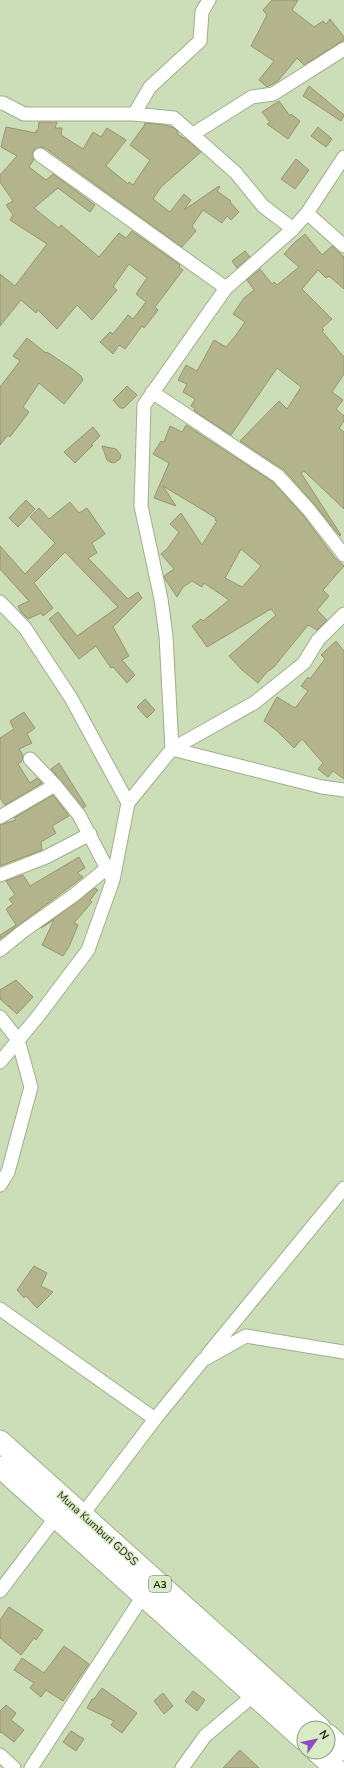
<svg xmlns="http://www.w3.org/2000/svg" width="344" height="1768" viewBox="0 0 344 1768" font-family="'Nunito Sans',sans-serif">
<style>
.building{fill:#b4b48c;stroke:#95966f;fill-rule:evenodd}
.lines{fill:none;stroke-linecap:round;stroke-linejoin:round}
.minor-casing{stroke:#9eaf8b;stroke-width:15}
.trunk-casing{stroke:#9eaf8b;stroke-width:23}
.minor{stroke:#fff;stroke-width:13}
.trunk{stroke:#fff;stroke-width:21}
.labels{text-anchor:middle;stroke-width:3;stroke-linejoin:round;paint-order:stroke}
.shield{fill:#d9ebc5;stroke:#535e48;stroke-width:1}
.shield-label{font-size:10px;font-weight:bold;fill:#1a2113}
.street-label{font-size:11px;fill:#1a2113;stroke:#d9ebc5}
</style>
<rect width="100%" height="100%" fill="#ccdeb8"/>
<path class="building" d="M272,0H298L292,10L314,27L323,21L326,24L330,19L344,37V40L304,65L297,58L278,81L267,87L259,80L274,61L251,46L267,15L263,10Z
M309,86L344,115L341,121L303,96Z
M279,101L290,116L291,114L300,121L288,139L267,124L270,122L262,112Z
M39,122H57L55,128H62L61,135L83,149L93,132L101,137L107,128L126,140L106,166L128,184L129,182L133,185L150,160L130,145L144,126L145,123L165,125L174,128L178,132L177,134L187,140L201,152L161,187L153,199L170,212L184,194L191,200L184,210L219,186L220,187L217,191L231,201L230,202L239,212L231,220L227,216L222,223L203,210L192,226L196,231L182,247L45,148L40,147L34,150L32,155L34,159L29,167L46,180L53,174L95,205L90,212L58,188L34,208L59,228L61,225L99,257L119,233L126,238L132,231L180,265L179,267L183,270L155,307L158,310L144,328L142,326L125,349L119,345L113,354L100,342L110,332L113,334L128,315L133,319L146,302L136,294L147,278L129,264L113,287L117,290L92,320L77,305L57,329L38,310L36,313L21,300L0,326V274L15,286L47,244L10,220L13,215L6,205L13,201L0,182V175L17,156L1,147L6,127L36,133V130L38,131Z
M318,127L332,139L326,147L311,136Z
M296,159L309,170L295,189L281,179Z
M305,234L322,255L332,246L344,257V289L329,276L326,278L318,270L302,289L332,319L322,328L324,330L322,331L344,357V374L332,392L343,400L336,409L344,416V421L339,428L344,432V509L304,471L301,473L341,535L340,536L315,505L284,470L240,441L279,401L287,409L301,387L277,368L231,435L194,411L195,408L191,406L195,399L183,392L187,384L178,380L186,365L197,371L214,340L226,347L236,335L245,322L233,314L244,298L254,290L247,280L260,269L272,284L274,282L277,285L299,267L284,254L294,243Z
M245,251L250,257L237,268L232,261Z
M27,338L46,353L47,352L71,368L81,376L83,380L64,404L39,383L23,407L29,412L10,437L8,435L0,445V387L20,361L13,356Z
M127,386L137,395L124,408H120L113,400Z
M186,425L273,482L303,515L334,557L344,566L323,590L329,596L317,610L327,620L317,630L308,625L274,667L267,672L258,683L241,669L229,656L276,615L271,609L207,647L192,626L201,619L203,621L229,600L204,583L202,587L192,581L183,587L177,597L165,579L164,576L174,569L161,554L167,549L179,532L170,524L181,513L202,545L217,521L215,520L216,518L163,486L176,506L154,498L169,463L153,454L161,441L164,442L170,426L182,432ZM241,549L261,566L242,587L225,578Z
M93,427L100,436L91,445H93L75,463L64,452Z
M102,446L116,449L121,455L120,459L114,463L110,462L107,460Z
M26,500L35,509L18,527L9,518Z
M70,502L79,513L87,508L105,534L92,543L97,553L88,558L128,599L138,592L142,598L113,627L129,656L122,660L135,675L127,683L113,667L111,668L96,646L79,659L49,619L58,612L77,636L118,607L65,552L34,583L53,608L43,616L41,613L28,619L21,612L18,606L29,601L0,569V546L25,574L55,543L30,517L39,508L49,519Z
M336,641L344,651V779L333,771L328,777L318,769L323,763L302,739L294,748L277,731L264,721L277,697L295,708L308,691L301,686L308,677L310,679L325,659L321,655Z
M145,699L155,710L147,718L137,707Z
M24,712L35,728L27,734L32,743L19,749L23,755L22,761L18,764L30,783L37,778L42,783L5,805L0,798V738L14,729L10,721Z
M59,763L86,806L83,808L51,769Z
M53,795L69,816L52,826L56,833L41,842L42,850L0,866V825L16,820L14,818Z
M79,857L85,868L77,873L83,877L0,939V935L16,925L6,909L13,904L9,899L15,895L6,881L23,875L30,886Z
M95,888L98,890L90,900L92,902L74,923L78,925L69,947L63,956L42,945L54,920L41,928Z
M16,980L33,997L17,1014L0,999V990Z
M34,1266L47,1273L41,1286L53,1292L37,1308L26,1296L24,1298L17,1290Z
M9,1607L43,1630L36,1640L34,1638L21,1655L0,1638V1620Z
M64,1646L89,1664L63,1701L46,1690L41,1697L30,1688L34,1683L14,1670L22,1658L44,1673Z
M102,1688L137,1713L122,1733L111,1725L114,1721L87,1708L92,1699H94Z
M193,1691L205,1700L197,1711L185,1701Z
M163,1693L173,1706L164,1714L154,1701Z
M6,1705L16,1713L11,1720L24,1730L14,1742L1,1732L0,1733V1711Z
M71,1731L84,1739L76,1751L63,1742Z
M240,1750L259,1768H223Z"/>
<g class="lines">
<g class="minor-casing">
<path id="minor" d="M0,103H3L24,114H134L174,118L236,173L263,206L293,229
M134,114L150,87L200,41L202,12L209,0
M193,134L252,97L273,94L344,49
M40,155L226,288
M307,213L344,246
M152,392L278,476L309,510L344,555
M0,602L25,628L71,698L128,803
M172,749L254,703L304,663L318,640L344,614
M172,749L322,787L344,790
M30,759L55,785L79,815L113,880
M0,817L55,785
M0,875L46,857L90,834
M0,950L22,932L74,895L107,868
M0,1017L18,1040L31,1087L8,1172L0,1185
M0,1062L39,1015L88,950L113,880L128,803L172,749L166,636L161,599L141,506L144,405L226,288L293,229L307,213L344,157
M0,1309L155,1419
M208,1354L344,1188
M83,1514L155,1419L203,1360L246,1336L344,1352
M0,1591L56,1517
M0,1755L14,1768
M31,1768L143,1596
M182,1768L205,1736L254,1695"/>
</g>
<g class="trunk-casing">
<path id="trunk" d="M0,1441L320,1728
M0,1467L304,1740
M328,1735L344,1750
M317,1752L335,1768"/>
</g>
<use href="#minor" class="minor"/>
<use href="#trunk" class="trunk"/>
</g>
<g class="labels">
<rect class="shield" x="149" y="1576" width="22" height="16" rx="3"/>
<g class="shield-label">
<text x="160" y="1588">A3</text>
</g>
<g class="street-label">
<text transform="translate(98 1528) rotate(42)" y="4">Muna Kumburi GDSS</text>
</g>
</g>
<g transform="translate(316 1740) rotate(57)"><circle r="19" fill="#d9ebc5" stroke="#8d9a7e"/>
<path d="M0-3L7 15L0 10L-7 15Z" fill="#8f4cc0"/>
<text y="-6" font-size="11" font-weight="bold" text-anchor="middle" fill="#1a2113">N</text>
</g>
</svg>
